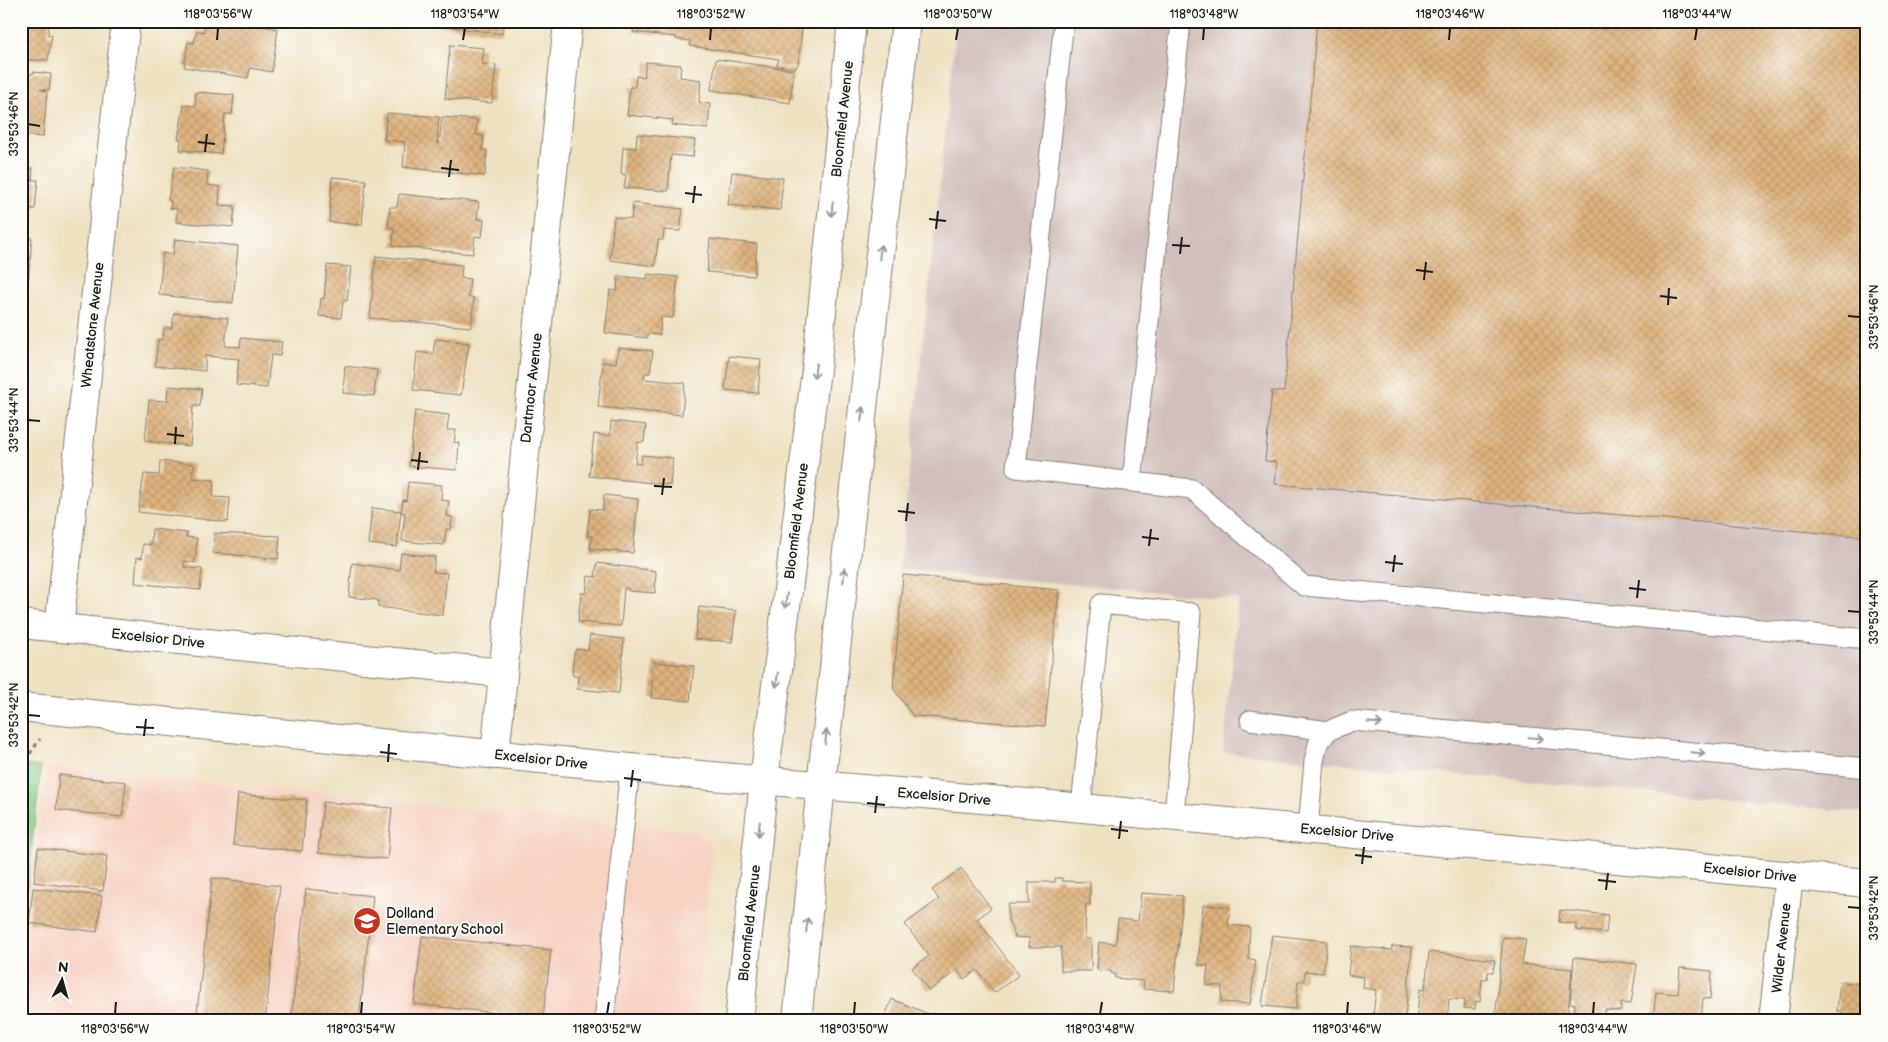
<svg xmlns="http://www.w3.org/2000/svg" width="1888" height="1042" viewBox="0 0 1888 1042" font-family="'Balsamiq Sans',sans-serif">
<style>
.built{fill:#f6d2c3}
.industrial{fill:#d1bfbd}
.park{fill:#82cd8a;stroke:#4f7453}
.building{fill:url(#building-cross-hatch)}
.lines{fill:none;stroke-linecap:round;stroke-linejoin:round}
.service-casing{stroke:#857e6f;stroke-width:21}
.minor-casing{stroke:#857e6f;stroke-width:30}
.secondary-casing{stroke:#857e6f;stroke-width:30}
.path{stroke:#857e6f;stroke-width:3;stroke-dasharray:4 4;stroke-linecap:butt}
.service{stroke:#fff;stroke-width:19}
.minor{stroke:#fff;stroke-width:28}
.secondary{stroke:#fff;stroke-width:28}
.oneway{stroke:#999}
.ticks{fill:none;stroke:#1c1c1c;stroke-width:2}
.labels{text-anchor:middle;stroke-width:4;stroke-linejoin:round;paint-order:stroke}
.street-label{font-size:14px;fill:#1c1c1c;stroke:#fdfcf7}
.poi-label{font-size:14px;fill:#1c1c1c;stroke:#fdfcf7;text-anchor:start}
.neatline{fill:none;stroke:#1c1c1c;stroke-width:2}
.ticks-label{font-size:12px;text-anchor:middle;fill:#1c1c1c}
</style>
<defs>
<pattern id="building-cross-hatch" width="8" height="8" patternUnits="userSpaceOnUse" patternTransform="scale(1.25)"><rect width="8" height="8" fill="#deb37e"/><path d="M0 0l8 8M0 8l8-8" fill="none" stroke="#be996c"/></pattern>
</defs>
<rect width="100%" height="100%" fill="#fdfcf7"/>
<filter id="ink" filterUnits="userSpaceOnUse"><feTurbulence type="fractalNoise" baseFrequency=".02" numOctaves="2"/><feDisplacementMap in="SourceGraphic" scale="10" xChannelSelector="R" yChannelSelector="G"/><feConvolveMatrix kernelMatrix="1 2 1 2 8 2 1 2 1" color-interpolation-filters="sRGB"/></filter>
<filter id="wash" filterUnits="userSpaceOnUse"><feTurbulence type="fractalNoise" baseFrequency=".0096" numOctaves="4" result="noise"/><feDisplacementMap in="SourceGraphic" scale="20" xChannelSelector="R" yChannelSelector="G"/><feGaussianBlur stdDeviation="1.12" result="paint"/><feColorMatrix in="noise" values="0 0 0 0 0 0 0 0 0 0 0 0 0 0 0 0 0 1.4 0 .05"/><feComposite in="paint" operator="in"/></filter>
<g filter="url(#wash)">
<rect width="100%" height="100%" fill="#eee1c2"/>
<path class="built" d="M46,766L696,832L708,840L713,852L695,1021H21V990Z"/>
<path class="industrial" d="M957,21H1867V813L1223,752L1239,599L899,569Z"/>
<path class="park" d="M21,765L41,767L21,937Z"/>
<g id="blocks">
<path class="building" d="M21,21H49L48,35H52L48,60H21Z
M206,21H237L278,29L272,72L250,68L248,78L184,67L188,42L194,43L197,31L204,32Z
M410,21H504L502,34Z
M635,21H803L798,65L795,68L777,66L779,59L690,46V41L676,39V37L633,32Z
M1317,21H1867V537L1275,484L1277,462L1265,461L1272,391L1284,392Z
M450,45L484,48L482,64L496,65L492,103L445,99Z
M716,59L794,70L790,103L711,90Z
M646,62L681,65L680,77L701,80L699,102L710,104L708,129L672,125L673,120L627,115L630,87H635L636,76L644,77Z
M33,72L51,74L49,90L40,89L47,92L43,137L21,135V73L33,74Z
M196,92L234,95L232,114H225L221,154L180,150L181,139H178L184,105L195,106Z
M387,113L439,117L437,143L439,144L442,117L477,120L476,135L484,136L482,150H487L485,176L403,167L405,142L384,140Z
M637,134L695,140L693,157L671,155L668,191L624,188L626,175L621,174L623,147L636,148Z
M21,152H27L25,168H33L32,180H38L35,209L21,207Z
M174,167L208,171L207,185L220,187L219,205L235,206L233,227L176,222L177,209L170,208L171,201L168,200Z
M732,172L783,178L780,210L728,205Z
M332,177L366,180L362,225L329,222Z
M399,194L479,202L477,219L484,220L482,237L475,236L473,254L393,246L394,228H388L390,207H397Z
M633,203L683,209L680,231L664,230L663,240H658L655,266L610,260L614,217L631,219Z
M21,237L32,238L28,284L21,283Z
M175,239L238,246L233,303L159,295L163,253L173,255Z
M710,239L757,244L754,276L707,272Z
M376,256L462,265L461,278L470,279L468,297L474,298L471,327L370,318Z
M327,265L351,267L347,301L343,300L341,318L319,316L321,298L324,299Z
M648,274L678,277L673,318L661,317L660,335L648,334L647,338L605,333L610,290L617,291L618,276L647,279Z
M174,313L228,318L225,346L240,347L241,338L282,342L280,356L271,355L267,388L236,385L239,359L205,356V371L155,366L158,339L163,340L164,328H172Z
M435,339L469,343L461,395L413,390L417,352L433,354Z
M618,348L653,351L650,373H645L644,379L685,383L682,415L598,407L603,362L616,363Z
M729,356L761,359L758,393L725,390Z
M345,366L377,370L374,396L343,393Z
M168,386L202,389L200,406H193L190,446L145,441L149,400L167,401Z
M415,411L449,415L447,430H456L454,442L459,443L457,470L409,466Z
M611,421L646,425L644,442H638L635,463L641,464L642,455L673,458L670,485L589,476L594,434L610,436Z
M160,461L194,464L192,478L214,480L213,497L230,498L228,522L138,512L144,474L159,475Z
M408,482L442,485L441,500L449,501L447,516L452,517L451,530L446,529L444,545L402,541L405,513L401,512L403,500L406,501Z
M604,495L638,499L633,553L590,549L592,536H587L590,509L603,510Z
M372,508L401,511L397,547L368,544Z
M152,529L187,533L186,537L197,538L195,563L184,561V567L202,569L200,590L135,583L137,557L142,558L143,544L151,545Z
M214,533L280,536L278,559L213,553Z
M401,553L435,557L433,572L447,573L443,615L378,607V600L349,597L352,563L399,570Z
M597,563L656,571L655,593L629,591L628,588H624L621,626L578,622L581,593H586L588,576L597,577L595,575Z
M903,575L1059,590L1045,726L913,716L893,688Z
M699,607L736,611L732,642L695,639Z
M590,635L624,639L619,693L577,689L578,676H573L572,671L574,654L576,649L588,650Z
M654,662L694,666L690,701L651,698Z
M59,775L126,782L122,817L56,810Z
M238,794L307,800L302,851L233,845Z
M323,802L392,808L387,859L318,853Z
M38,848L107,856L103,891L34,882Z
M961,868L991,908L977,919L1019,975L994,993L977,970L964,979L957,970L929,991L912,968L929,956L905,924L939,899L932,890Z
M212,878L280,886L265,1021H196Z
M1055,878H1062V881L1090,882V905L1086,904L1085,939H1091V971H1061V947H1029L1030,938L1015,937L1008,919V904H1029V882H1055Z
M33,888L102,896L97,932L29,923Z
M306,889L373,896L359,1021H291Z
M1141,893L1183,896L1174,991L1143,989L1144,981L1115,978V974L1111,973V971L1097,970L1099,942L1116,944L1118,919L1138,921Z
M1203,905L1230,907L1228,925L1250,927L1248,959L1256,960L1250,1004L1221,1002L1222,986L1206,985L1208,965H1198Z
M1560,910L1608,915L1606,933L1576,930V924L1559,922Z
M1272,935L1327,941L1323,973L1305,971L1304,981H1298L1296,1009L1262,1006Z
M422,936L551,950L543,1018L414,1004Z
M1503,937L1526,939L1522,964L1572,969L1567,1021H1495Z
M1351,946L1392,950V946L1412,947L1405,1019L1373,1016L1376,990L1363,988L1364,977L1348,975Z
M1429,952L1495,960L1493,972H1488L1487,979H1482L1480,1002L1476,1001L1475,1009L1464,1008L1465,1000L1449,999L1447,1021H1416L1420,989L1425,990Z
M1574,957L1637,964L1631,1004L1621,1003V1011L1605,1010L1604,1021H1573L1575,1004L1570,1003Z
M1680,968L1712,971L1710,999L1703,998L1701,1021H1653L1656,992L1678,994Z
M1840,982L1867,984V1021H1842L1843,1012L1837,1011Z
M892,999L931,1015L932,1013L950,1021H883Z"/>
</g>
</g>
<g filter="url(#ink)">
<use href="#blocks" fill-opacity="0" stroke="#857e6f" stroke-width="1"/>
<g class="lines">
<g class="service-casing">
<path id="service" d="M1064,21L1016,468L1192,489L1304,586L1867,639
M1132,482L1181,21
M1250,720L1328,731L1352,721L1867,768
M1081,808L1101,604L1191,613L1174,816
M1308,829L1314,761L1318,744L1328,731
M604,1021L630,768"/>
</g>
<g class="minor-casing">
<path id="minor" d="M21,624L503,673
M59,628L126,21
M495,755L568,21
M1773,1021L1789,875"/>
</g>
<g class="secondary-casing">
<path id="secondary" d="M21,707L700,775L1051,805L1867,883
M739,1021L764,780L816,370L852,21
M797,1021L821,785L906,21"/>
</g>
<path class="path" d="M21,767L40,739"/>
<use href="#service" class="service"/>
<use href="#minor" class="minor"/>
<use href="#secondary" class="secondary"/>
</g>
<defs><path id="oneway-shaft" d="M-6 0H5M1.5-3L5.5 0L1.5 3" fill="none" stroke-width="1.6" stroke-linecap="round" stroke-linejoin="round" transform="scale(1.25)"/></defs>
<g class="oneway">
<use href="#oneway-shaft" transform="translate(832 209) rotate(96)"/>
<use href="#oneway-shaft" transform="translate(880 252) rotate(-84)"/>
<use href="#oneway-shaft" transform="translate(815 371) rotate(97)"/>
<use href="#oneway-shaft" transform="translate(862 414) rotate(-84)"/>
<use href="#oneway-shaft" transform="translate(844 575) rotate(-84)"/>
<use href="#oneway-shaft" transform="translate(786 601) rotate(97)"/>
<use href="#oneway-shaft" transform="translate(777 680) rotate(97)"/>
<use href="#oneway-shaft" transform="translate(1375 723) rotate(5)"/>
<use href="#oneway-shaft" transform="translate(826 737) rotate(-84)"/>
<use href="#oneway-shaft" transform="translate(1536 738) rotate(5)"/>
<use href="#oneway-shaft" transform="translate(1698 753) rotate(5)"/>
<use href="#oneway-shaft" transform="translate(759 829) rotate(96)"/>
<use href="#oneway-shaft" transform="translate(807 925) rotate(-84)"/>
</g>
</g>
<path class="ticks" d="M217,40L218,28M463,40L465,28M710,40L711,28M956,40L958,28M1203,40L1204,28M1449,40L1450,28M1695,40L1697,28M28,124L40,126M198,142L215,144M205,152L207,134M441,168L459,170M449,177L451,160M685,193L702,195M693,203L695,186M929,219L946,221M936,229L938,211M1172,245L1190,246M1180,254L1182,237M1416,270L1433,272M1424,280L1426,262M1660,296L1677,298M1668,305L1669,288M1848,316L1860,317M28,420L40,421M167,434L184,436M175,444L176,427M411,460L428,462M418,470L420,452M654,486L672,487M662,495L664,478M898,511L915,513M906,521L908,503M1142,537L1159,539M1149,546L1151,529M1385,562L1403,564M1393,572L1395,555M1629,588L1646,590M1637,598L1639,580M1848,611L1860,612M28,715L40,716M136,727L154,728M144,736L146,719M380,752L397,754M388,762L389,744M624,778L641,780M631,787L633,770M867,803L885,805M875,813L877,796M1111,829L1128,831M1119,839L1121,821M1355,855L1372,857M1362,864L1364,847M1598,880L1616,882M1606,890L1608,873M1848,907L1860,908M115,1014L116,1002M361,1014L362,1002M607,1014L609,1002M854,1014L855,1002M1100,1014L1102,1002M1347,1014L1348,1002M1593,1014L1594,1002"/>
<defs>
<g id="school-disc" transform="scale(1.4375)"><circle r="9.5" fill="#c8321e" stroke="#fdfcf7"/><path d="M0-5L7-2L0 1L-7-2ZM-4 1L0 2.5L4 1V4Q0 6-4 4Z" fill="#fff"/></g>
</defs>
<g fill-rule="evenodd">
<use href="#school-disc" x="367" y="921"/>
</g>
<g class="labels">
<g class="street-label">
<text transform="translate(842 119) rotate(-84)" y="5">Bloomfield Avenue</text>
<text transform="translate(92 325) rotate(-84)" y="5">Wheatstone Avenue</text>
<text transform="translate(531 388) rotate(-84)" y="5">Dartmoor Avenue</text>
<text transform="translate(796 521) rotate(-83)" y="5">Bloomfield Avenue</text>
<text transform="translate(158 638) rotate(6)" y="5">Excelsior Drive</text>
<text transform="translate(541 759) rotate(6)" y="5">Excelsior Drive</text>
<text transform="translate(944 796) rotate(5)" y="5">Excelsior Drive</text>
<text transform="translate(1347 832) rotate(5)" y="5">Excelsior Drive</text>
<text transform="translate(1750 872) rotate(6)" y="5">Excelsior Drive</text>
<text transform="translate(749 923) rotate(-84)" y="5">Bloomfield Avenue</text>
<text transform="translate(1781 948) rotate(-84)" y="5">Wilder Avenue</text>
</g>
<g class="poi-label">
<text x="386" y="918">Dolland<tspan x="386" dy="16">Elementary School</tspan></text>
</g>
</g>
<rect width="1888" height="1042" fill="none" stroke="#fdfcf7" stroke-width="55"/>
<g transform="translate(62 980) rotate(6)" stroke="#fdfcf7" stroke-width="4" paint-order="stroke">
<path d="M0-4L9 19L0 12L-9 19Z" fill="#1c1c1c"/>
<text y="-8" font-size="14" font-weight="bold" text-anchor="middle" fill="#1c1c1c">N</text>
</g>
<rect x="28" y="28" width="1832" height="986" class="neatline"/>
<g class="ticks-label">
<text x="218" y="18">118°03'56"W</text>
<text x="465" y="18">118°03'54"W</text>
<text x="711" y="18">118°03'52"W</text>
<text x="958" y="18">118°03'50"W</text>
<text x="1204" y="18">118°03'48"W</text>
<text x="1450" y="18">118°03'46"W</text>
<text x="1697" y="18">118°03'44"W</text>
<text transform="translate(14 124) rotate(-90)" y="4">33°53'46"N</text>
<text transform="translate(1874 317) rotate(-90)" y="4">33°53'46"N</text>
<text transform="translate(14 420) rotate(-90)" y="4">33°53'44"N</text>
<text transform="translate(1874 612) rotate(-90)" y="4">33°53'44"N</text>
<text transform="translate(14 715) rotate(-90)" y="4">33°53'42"N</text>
<text transform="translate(1874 908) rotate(-90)" y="4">33°53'42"N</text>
<text x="115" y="1033">118°03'56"W</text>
<text x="361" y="1033">118°03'54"W</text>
<text x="607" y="1033">118°03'52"W</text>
<text x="854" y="1033">118°03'50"W</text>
<text x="1100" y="1033">118°03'48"W</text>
<text x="1347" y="1033">118°03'46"W</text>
<text x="1593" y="1033">118°03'44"W</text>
</g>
</svg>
